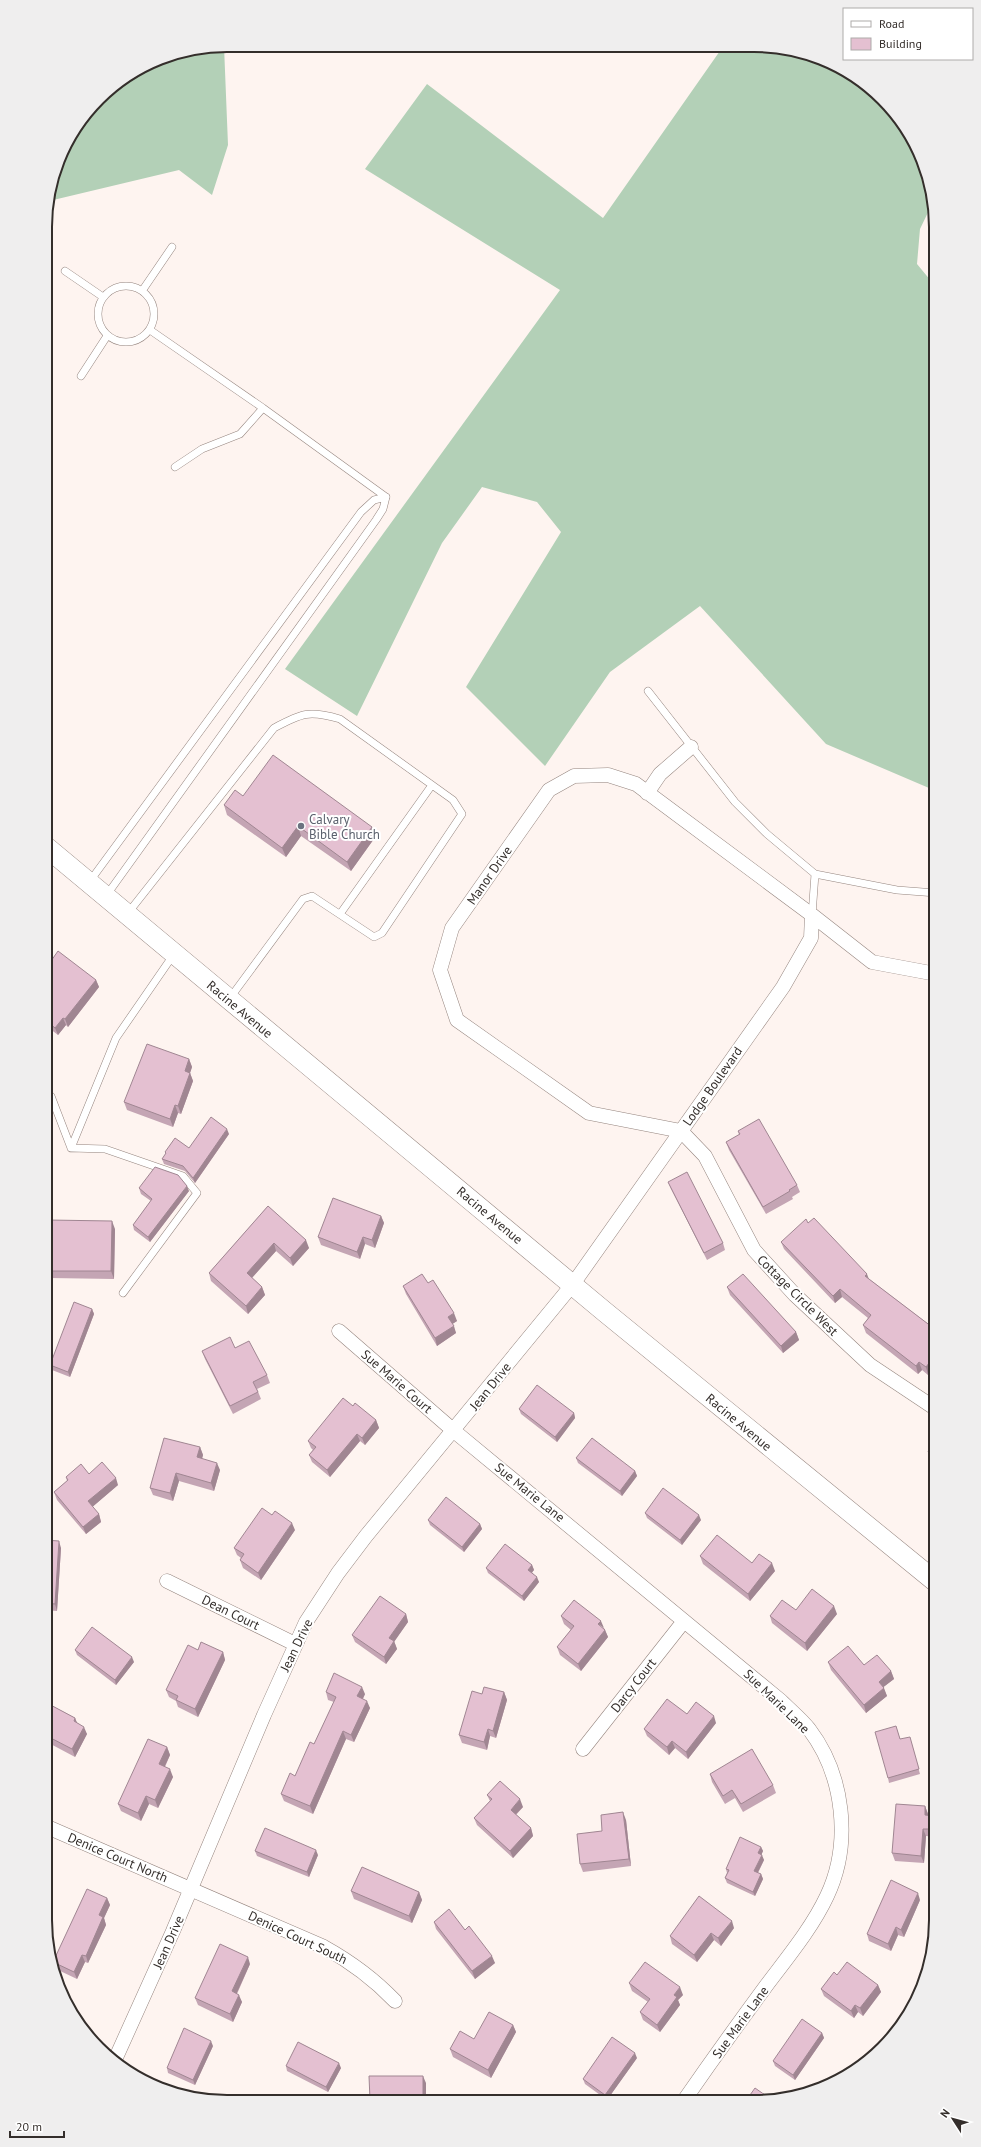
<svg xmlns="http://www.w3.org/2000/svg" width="981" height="2147" viewBox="0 0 981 2147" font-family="'PT Sans',sans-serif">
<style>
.forest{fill:#b3d0b7}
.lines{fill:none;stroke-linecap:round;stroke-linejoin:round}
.lane-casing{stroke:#95857f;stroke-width:8}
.street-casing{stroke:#95857f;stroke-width:15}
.secondary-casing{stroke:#95857f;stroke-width:21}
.lane{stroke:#fff;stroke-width:7}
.street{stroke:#fff;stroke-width:14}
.secondary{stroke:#fff;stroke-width:20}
.wall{fill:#c4a5b4}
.shaded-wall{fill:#a08692}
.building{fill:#e4c0d1;stroke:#a08692}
.worship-dot{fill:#6b7280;stroke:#fff;stroke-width:1.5}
.labels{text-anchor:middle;stroke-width:4;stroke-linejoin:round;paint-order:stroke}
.worship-label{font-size:13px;fill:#5b616d;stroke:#fff;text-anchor:start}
.street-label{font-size:13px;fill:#342e2b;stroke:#fff}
.rim{fill:none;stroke:#342e2b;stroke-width:2}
</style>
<rect width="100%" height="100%" fill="#fef4f0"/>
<path class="forest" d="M224,46L228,145L212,195L179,170L49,201L64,147L107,90L158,59Z
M722,48H789L834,64L874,90L905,126L930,180L933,202L920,229L917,264L936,287V791L826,744L700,606L610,672L545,766L466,687L561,532L537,502L482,487L442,543L357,716L285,669L560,290L365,169L427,84L603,218Z"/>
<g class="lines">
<g class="lane-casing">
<path id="lane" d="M65,271L103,297
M98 314a28 28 0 1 1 56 0a28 28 0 1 1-56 0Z
M142,291L172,247
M150,330L263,408L386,497
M81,376L107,336
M175,467L202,449L240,434L263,408
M648,691L735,802L767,834L815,874L897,890L936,893
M90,881L361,512L374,500L386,497
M106,896L376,520L383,509L386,497
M128,913L274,728C302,713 309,710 340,719L453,800L462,814L382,933L374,937L312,896L303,899L230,998
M340,914L432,785
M812,915L815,874
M45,1094L51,1096L71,1148
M71,1148L105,1149L183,1176L197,1193L123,1293
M71,1148L116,1038L174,954"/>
</g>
<g class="street-casing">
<path id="street" d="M647,793L660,774L691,747
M339,1331L454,1431L781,1701C790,1710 801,1719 809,1729C844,1775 852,1843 827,1896C812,1928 787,1958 766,1986C738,2024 710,2063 683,2102
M936,1409L870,1365L795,1295L754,1250L705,1156L681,1131L589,1113L457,1020L440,970L452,928L549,790L574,776L608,775L636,784L812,915L872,962L936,974
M167,1581L295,1644
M583,1749L684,1621
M45,1826L324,1947C351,1962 373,1978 395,2001
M114,2062L173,1931L264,1715L306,1622L338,1573L366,1536L573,1284L783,987L811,938L812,915"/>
</g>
<g class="secondary-casing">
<path id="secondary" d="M45,846L605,1312L936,1582"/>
</g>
<use href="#lane" class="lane"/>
<use href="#street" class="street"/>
<use href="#secondary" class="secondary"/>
</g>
<path class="wall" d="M243,796L372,827L376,836L351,871L301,836L286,857L227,815L224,805Z
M45,961H51L96,980L99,987L68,1027L66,1025L58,1035L45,1025Z
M189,1059L192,1067L190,1073L193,1081L181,1114L178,1113L173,1127L127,1110L124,1102Z
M738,1131L797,1185L800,1192L792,1197L793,1199L766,1214L729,1150L726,1142L739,1135Z
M229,1134L195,1183L185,1171L164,1164L162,1159L166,1154L165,1152L189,1148Z
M668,1182L723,1243L725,1250L707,1260L671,1189Z
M139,1188L189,1191L150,1242L134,1230L133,1225L151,1201L141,1194Z
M268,1206L309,1248L293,1266L276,1251L252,1278L262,1287L265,1295L248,1314L211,1281L209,1273Z
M381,1216L384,1223L375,1248L365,1244L360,1259L321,1245L318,1237Z
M808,1223L869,1279L936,1330V1365L928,1375L922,1370L918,1374L866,1333L863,1325L868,1318L842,1297L835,1303L784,1249L781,1242Z
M115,1229L114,1279L50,1278L47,1271Z
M428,1283L457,1321L452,1324L456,1333L437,1346L406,1294L403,1286Z
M727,1287L796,1332L799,1340L783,1353L730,1295Z
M92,1309L94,1314L70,1377L52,1370L50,1365Z
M235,1348L267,1375L270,1383L257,1389L261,1399L233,1414L205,1359L202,1351Z
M353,1406L376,1420L379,1428L365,1445L360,1441L330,1477L312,1462L309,1455L313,1450L311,1448L308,1441Z
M519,1409L574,1413L575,1418L557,1442L521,1414Z
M936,1435V1462L931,1460L928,1452Z
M200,1447L203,1455L202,1459L220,1470L214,1491L179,1481L173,1501L153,1495L150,1488Z
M576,1458L635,1471L637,1476L622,1496L578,1463Z
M89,1474L118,1485L92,1507L99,1514L101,1522L86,1534L57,1500L54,1492L67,1481L66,1477Z
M645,1513L701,1520L682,1545L647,1518Z
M428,1520L480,1524L482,1529L464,1552L430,1525Z
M295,1530L261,1580L243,1568L240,1560L241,1558L237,1555L234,1548Z
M45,1540L61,1548L57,1611L45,1610Z
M700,1556L752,1563L775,1571L750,1601L703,1564Z
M532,1565L534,1570L532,1572L539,1582L524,1601L488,1573L486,1568Z
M796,1610L837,1614L807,1651L772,1623L770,1616Z
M406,1614L408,1622L394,1641L397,1649L386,1664L355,1642L352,1635Z
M561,1616L604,1628L605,1630L608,1637L581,1671L560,1655L557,1647L571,1630L564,1624Z
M75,1650L134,1662L116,1685L77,1655Z
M198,1650L223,1652L225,1660L198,1717L178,1707L176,1701L169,1697L166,1690Z
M828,1662L864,1665L891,1671L894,1679L883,1687L887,1696L866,1713L831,1670Z
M326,1692L365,1694L363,1699L370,1708L354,1742L346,1739L313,1814L284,1801L281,1794L295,1776L314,1744L334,1702L328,1700Z
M504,1692L507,1700L496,1738L490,1736L487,1750L462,1743L459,1735L482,1694Z
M45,1702L75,1718L77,1723L87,1734L75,1757L45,1741Z
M687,1714L716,1723L688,1759L675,1748L669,1755L647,1736L644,1729Z
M896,1726L900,1739L911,1742L920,1774L889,1783L888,1778Z
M167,1747L170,1755L165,1767L173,1777L158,1808L149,1804L141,1821L121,1811L118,1804Z
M710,1774L773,1785L776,1793L743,1812L735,1798L725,1804L712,1782Z
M487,1795L523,1807L516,1815L531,1828L533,1836L513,1858L477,1825L474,1818L490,1801Z
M925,1806L928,1814V1815L934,1816L936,1819V1837L926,1836L924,1863L895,1861L892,1853Z
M626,1820L631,1866L583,1872L580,1864L602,1831Z
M761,1847L763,1851L761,1855L764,1860L758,1873L761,1874L763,1879L755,1896L727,1883L725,1878L727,1873L726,1869Z
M255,1851L318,1855L309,1877L257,1856Z
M351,1891L419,1892L422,1900L412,1923L354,1899Z
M107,1898L110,1905L104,1918L106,1925L88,1963L85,1962L77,1979L56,1969L53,1962Z
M920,1900L904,1937L898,1935L891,1951L869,1941L867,1934Z
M434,1922L465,1930L495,1963L475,1979L436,1929Z
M734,1928L721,1946L714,1940L697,1962L672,1944L670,1936Z
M250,1964L237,1994L242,2002L233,2022L198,2005L195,1998Z
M837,1975L878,1985L881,1992L863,2016L858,2012L854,2018L824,1996L821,1989Z
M629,1983L683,1995L678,2000L680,2005L660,2032L643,2020L640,2012L648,2002L632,1991Z
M513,2025L516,2032L491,2078L453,2057L450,2049L474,2039Z
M822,2033L824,2038L795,2080L775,2066L773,2061Z
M213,2046L195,2085L168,2073L167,2068Z
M637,2058L607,2100L585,2084L583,2079Z
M286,2066L341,2068L328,2092L287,2071Z"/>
<path class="shaded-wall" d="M298,826L301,836L286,857L282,848Z
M372,827L376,836L351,871L347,862Z
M96,980L99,987L68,1027L65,1019Z
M63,1018L66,1025L58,1035L55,1028Z
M189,1059L192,1067L188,1079L185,1071Z
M190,1073L193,1081L181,1114L178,1106Z
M175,1105L178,1113L173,1127L170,1119Z
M227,1129L229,1134L195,1183L193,1178Z
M187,1186L189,1191L150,1242L148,1237Z
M381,1216L384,1223L375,1248L372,1240Z
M112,1221L115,1229L114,1279L111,1271Z
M363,1237L365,1244L360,1259L357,1252Z
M306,1240L309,1248L293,1266L290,1258Z
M274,1243L276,1251L249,1281L247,1273Z
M867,1274L870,1282L865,1276Z
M262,1287L265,1295L248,1314L246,1306Z
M840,1289L842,1297L835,1303L833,1296Z
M92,1309L94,1314L70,1377L68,1372Z
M454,1313L457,1321L451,1325L448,1317Z
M454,1326L456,1333L437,1346L435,1338Z
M796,1332L799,1340L783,1353L781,1346Z
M936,1354V1365L928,1375L926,1367Z
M919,1362L922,1370L918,1374L916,1366Z
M574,1413L575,1418L557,1442L555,1437Z
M376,1420L379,1428L365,1445L362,1438Z
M357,1434L360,1441L330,1477L327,1470Z
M200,1447L203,1455L200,1465L197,1457Z
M217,1463L220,1470L214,1491L211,1483Z
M635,1471L637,1476L622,1496L620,1491Z
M176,1473L179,1481L173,1501L170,1493Z
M116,1478L118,1485L90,1509L88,1501Z
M99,1514L101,1522L86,1534L83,1527Z
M699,1515L701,1520L682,1545L680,1540Z
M292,1523L295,1530L261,1580L258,1573Z
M480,1524L482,1529L464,1552L462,1547Z
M59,1541L61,1548L57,1611L55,1604Z
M772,1563L775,1571L750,1601L748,1594Z
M532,1565L534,1570L530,1575L528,1570Z
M537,1577L539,1582L524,1601L522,1596Z
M834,1606L837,1614L807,1651L805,1643Z
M406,1614L408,1622L392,1645L389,1638Z
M601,1621L604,1628L598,1624Z
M605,1630L608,1637L581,1671L578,1664Z
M394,1641L397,1649L386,1664L384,1657Z
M223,1652L225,1660L198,1717L195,1709Z
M132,1657L134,1662L116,1685L115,1680Z
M891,1671L894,1679L881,1689L879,1682Z
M362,1687L365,1694L360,1704L357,1696Z
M884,1688L887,1696L866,1713L864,1705Z
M504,1692L507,1700L496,1738L493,1731Z
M367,1701L370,1708L354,1742L351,1735Z
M714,1716L716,1723L688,1759L686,1752Z
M75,1718L78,1725L74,1721Z
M84,1727L87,1734L75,1757L72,1749Z
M488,1729L490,1736L487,1750L484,1742Z
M343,1731L346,1739L313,1814L310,1806Z
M672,1741L675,1748L669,1755L667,1747Z
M167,1747L170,1755L162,1772L159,1764Z
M170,1769L173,1777L158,1808L155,1800Z
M146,1796L149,1804L141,1821L138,1813Z
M520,1799L523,1807L513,1817L511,1810Z
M925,1806L928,1814V1822L925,1815Z
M623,1812L626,1820L631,1866L629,1859Z
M934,1816L936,1819V1836L933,1829Z
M531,1828L533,1836L513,1858L510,1851Z
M923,1829L926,1836L924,1863L921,1856Z
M761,1847L763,1851L760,1858L758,1853Z
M316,1850L318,1855L309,1877L307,1872Z
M762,1855L764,1860L756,1876L754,1871Z
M761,1874L763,1879L755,1896L753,1892Z
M419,1892L422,1900L412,1923L409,1916Z
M918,1893L920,1900L904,1937L901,1930Z
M107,1898L110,1905L104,1918L106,1925L88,1963L86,1956L99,1915Z
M732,1921L734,1928L721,1946L718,1938Z
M896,1927L898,1935L891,1951L888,1944Z
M711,1933L714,1940L697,1962L694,1955Z
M82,1955L85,1962L77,1979L74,1972Z
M492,1956L495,1963L475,1979L472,1971Z
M248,1957L250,1964L234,1999L232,1991Z
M878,1985L881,1992L863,2016L860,2008Z
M680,1987L683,1995L678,2000L680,2005L660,2032L657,2025L674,1995Z
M239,1995L242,2002L233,2022L230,2014Z
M855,2005L858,2012L854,2018L851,2011Z
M513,2025L516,2032L491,2078L488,2070Z
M822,2033L824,2038L795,2080L793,2075Z
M211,2041L213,2046L195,2085L193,2080Z
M635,2053L637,2058L607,2100L605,2095Z
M339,2063L341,2068L328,2092L326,2087Z
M423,2076L426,2083V2100H423Z"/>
<path class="building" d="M273,755L372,827L347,862L298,826L282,848L224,805L235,790L243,796Z
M58,951L96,980L65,1019L63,1018L55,1028L45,1020V961L48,958L51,961Z
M147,1044L189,1059L185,1071L190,1073L178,1106L175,1105L170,1119L124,1102Z
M211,1117L227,1129L193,1178L183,1166L162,1159L166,1153L165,1152L175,1138L189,1148Z
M759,1119L797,1185L789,1190L790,1191L763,1207L726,1142L740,1134L738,1131Z
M155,1167L178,1175L187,1186L148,1237L133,1225L152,1199L139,1188Z
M687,1172L723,1243L704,1253L668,1182Z
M333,1198L381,1216L372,1240L363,1237L357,1252L318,1237Z
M268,1206L306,1240L290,1258L274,1243L247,1273L262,1287L246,1306L209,1273Z
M814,1218L867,1274L865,1276L936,1330V1354L926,1367L919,1362L916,1366L863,1325L871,1315L840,1289L833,1296L781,1242L806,1219L808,1223Z
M48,1220L112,1221L111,1271H47Z
M422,1274L428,1283L433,1280L454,1313L448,1317L454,1326L435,1338L403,1286Z
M743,1274L796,1332L781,1346L727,1287Z
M74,1302L92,1309L68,1372L50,1365Z
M230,1337L235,1348L249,1341L267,1375L253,1382L258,1392L230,1406L202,1351Z
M537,1385L574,1413L555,1437L519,1409Z
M343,1398L353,1406L355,1403L376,1420L362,1438L357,1434L327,1470L309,1455L316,1447L308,1441Z
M936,1435V1456L928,1452Z
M164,1438L200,1447L197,1457L217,1463L211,1483L176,1473L170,1493L150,1488Z
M592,1438L635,1471L620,1491L576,1458Z
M102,1462L116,1478L88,1501L99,1514L83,1527L54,1492L68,1480L66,1477L81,1464L89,1474Z
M663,1488L699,1515L680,1540L645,1513Z
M446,1497L480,1524L462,1547L428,1520Z
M262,1508L272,1515L275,1511L292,1523L258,1573L240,1560L244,1554L234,1548Z
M717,1535L752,1563L759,1554L772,1563L748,1594L700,1556Z
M45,1540L59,1541L55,1604L45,1603Z
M505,1544L532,1565L528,1570L537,1577L522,1596L486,1568Z
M812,1589L834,1606L805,1643L770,1616L782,1600L796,1610Z
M380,1596L406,1614L389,1638L394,1641L384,1657L352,1635Z
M574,1600L601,1621L598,1624L605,1630L578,1664L557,1647L574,1626L561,1616Z
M92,1627L132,1657L115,1680L75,1650Z
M201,1642L223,1652L195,1709L176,1700L178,1696L166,1690L188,1645L198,1650Z
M848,1646L864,1665L877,1655L891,1671L879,1682L884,1688L864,1705L828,1662Z
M334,1673L362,1687L357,1696L367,1701L351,1735L343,1731L310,1806L281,1794L290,1773L295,1776L310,1742L314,1744L336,1697L326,1692Z
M484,1687L504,1692L493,1731L488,1729L484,1742L459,1735L472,1691L482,1694Z
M667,1699L687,1714L696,1702L714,1716L686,1752L672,1741L667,1747L644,1729Z
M45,1702L75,1718L74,1721L84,1727L72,1749L45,1735Z
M896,1726L900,1739L910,1737L919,1769L888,1778L875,1732Z
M148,1739L167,1747L159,1764L170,1769L155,1800L146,1796L138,1813L118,1804Z
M752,1749L773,1785L741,1804L732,1790L723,1796L710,1774Z
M500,1781L520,1799L511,1810L531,1828L510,1851L474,1818L492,1799L487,1795Z
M896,1804L925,1806V1815L934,1816L933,1829H923L921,1856L892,1853Z
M623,1812L629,1859L580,1864L577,1834L602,1831L601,1815Z
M265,1828L316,1850L307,1872L255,1851Z
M740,1837L761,1847L758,1853L762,1855L754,1871L761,1874L753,1892L725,1878L729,1870L726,1869Z
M362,1867L419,1892L409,1916L351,1891Z
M891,1880L918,1893L901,1930L896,1927L888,1944L867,1934Z
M87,1889L107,1898L99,1915L103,1917L86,1956L82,1955L74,1972L53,1962Z
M699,1896L732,1921L718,1938L711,1933L694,1955L670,1936Z
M449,1909L465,1930L469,1926L492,1956L472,1971L434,1922Z
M220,1944L248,1957L232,1991L239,1995L230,2014L195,1998Z
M645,1962L680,1987L674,1995L677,1997L657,2025L640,2012L650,1999L629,1983Z
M847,1962L878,1985L860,2008L855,2005L851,2011L821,1989L834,1972L837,1975Z
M489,2012L513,2025L488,2070L450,2049L460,2031L474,2039Z
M802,2019L822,2033L793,2075L773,2061Z
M184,2028L211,2041L193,2080L167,2068Z
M612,2037L635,2053L605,2095L583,2079Z
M298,2042L339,2063L326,2087L286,2066Z
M369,2076H423V2100H370Z
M755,2088L772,2100L754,2102H745Z"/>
<circle class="worship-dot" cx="301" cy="826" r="4"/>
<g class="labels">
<g class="worship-label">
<text x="309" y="824">Calvary<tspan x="309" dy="15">Bible Church</tspan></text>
</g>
<g class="street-label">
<text transform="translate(489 875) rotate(-55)" y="5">Manor Drive</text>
<text transform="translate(240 1009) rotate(40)" y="5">Racine Avenue</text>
<text transform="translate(712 1086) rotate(-55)" y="5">Lodge Boulevard</text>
<text transform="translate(490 1215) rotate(40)" y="5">Racine Avenue</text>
<text transform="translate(798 1295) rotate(45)" y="5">Cottage Circle West</text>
<text transform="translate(397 1381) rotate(41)" y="5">Sue Marie Court</text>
<text transform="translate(490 1386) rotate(-51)" y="5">Jean Drive</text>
<text transform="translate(739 1422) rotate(40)" y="5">Racine Avenue</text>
<text transform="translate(530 1492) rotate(39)" y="5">Sue Marie Lane</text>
<text transform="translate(231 1612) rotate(26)" y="5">Dean Court</text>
<text transform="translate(296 1645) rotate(-64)" y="5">Jean Drive</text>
<text transform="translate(633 1685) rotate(-52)" y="5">Darcy Court</text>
<text transform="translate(777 1701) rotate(44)" y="5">Sue Marie Lane</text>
<text transform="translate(118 1857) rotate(23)" y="5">Denice Court North</text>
<text transform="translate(298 1937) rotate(25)" y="5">Denice Court South</text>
<text transform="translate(168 1942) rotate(-66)" y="5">Jean Drive</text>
<text transform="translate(740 2022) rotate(-54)" y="5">Sue Marie Lane</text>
</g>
</g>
<path d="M0 0H981V2147H0ZM227 52H754A175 175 0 0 1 929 227V1920A175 175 0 0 1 754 2095H227A175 175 0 0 1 52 1920V227A175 175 0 0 1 227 52Z" fill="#efeeee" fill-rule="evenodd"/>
<path class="rim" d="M227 52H754A175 175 0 0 1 929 227V1920A175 175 0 0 1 754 2095H227A175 175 0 0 1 52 1920V227A175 175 0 0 1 227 52Z"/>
<rect x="843" y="8" width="130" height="52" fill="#ffffff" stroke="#aeabaa"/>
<rect x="851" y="21" width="20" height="6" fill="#ffffff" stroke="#aeabaa"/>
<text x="879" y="28" font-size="12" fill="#342e2b">Road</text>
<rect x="851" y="38" width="20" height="12" fill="#e4c0d1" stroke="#aeabaa"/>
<text x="879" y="48" font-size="12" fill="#342e2b">Building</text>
<g transform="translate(953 2119) rotate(306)" stroke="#ffffff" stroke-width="3" paint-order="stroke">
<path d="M0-3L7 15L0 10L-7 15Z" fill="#342e2b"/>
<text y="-6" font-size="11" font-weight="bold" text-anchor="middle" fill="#342e2b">N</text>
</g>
<path d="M10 2131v6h54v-6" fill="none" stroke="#342e2b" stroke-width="2"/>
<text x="16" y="2131" font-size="12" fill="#342e2b" stroke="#ffffff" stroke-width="3" paint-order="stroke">20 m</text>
</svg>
